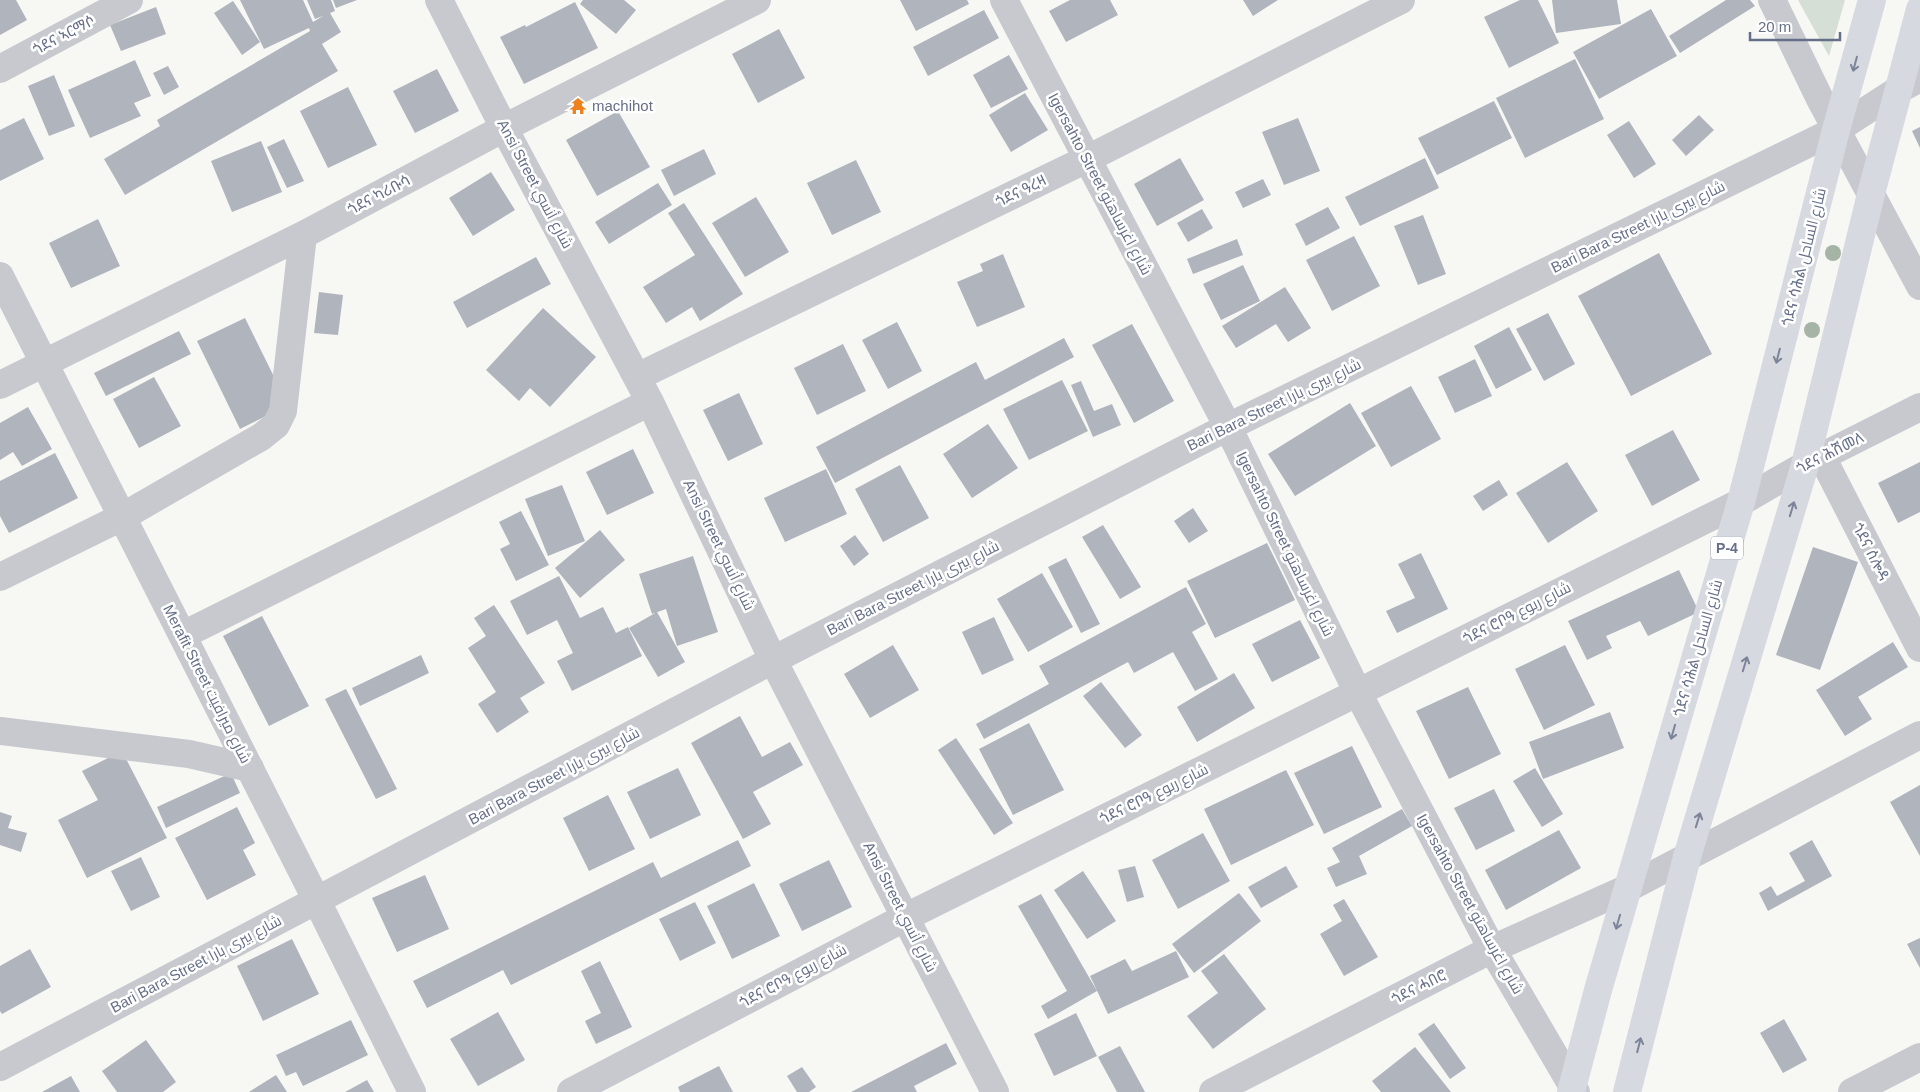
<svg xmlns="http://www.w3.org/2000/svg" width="1920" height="1092" viewBox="0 0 1920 1092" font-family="Helvetica,Cairo,'Noto Sans Ethiopic',sans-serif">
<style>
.green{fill:#d6dfd5}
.building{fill:#afb4bd}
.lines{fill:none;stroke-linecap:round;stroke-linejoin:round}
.minor{stroke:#c7c9ce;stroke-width:28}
.tertiary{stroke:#c7c9ce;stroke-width:28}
.trunk{stroke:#d6d9df;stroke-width:28}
.tree{fill:#a6b4a5}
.oneway{stroke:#7c8499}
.labels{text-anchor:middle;stroke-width:5;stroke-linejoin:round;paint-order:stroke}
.shield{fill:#fff;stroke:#939aab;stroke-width:1}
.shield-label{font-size:14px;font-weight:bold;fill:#656f87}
.street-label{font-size:15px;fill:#656f87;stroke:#fff}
.poi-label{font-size:15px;fill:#656f87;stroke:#fff;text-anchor:start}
</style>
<rect width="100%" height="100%" fill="#f7f7f4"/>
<path class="green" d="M1798,0H1845L1829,56Z"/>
<path class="building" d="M0,0H16L27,20L0,35Z
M240,0H303L313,22L323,16L315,19L307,0H331L335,11L330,13L341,32L322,44L338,71L125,195L104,159L160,126L157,120L310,31L309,28L264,49Z
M333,0H357L336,8Z
M583,0H624L636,10L616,34L580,4Z
M900,0H967L969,4L916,31Z
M1070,0H1110L1118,15L1066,42L1049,11Z
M1243,0H1278L1253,16Z
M1520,0H1538L1559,43L1509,68L1484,17Z
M1552,0H1617L1621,24L1556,33Z
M1726,0H1750L1755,6L1680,53L1669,36Z
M233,1L260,42L242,55L214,13Z
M575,2L598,48L524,84L500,37L525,25L526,27Z
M156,7L166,34L121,51L110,25Z
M1651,9L1677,56L1599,99L1573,52Z
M984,10L999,38L928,76L913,47Z
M779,29L805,78L758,103L732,54Z
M1009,55L1028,89L991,108L973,75Z
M1575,59L1604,119L1525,158L1496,98Z
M135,60L151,96L134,103L141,116L90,138L68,90Z
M168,66L179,87L164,95L153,73Z
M437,69L459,111L415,133L393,91Z
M54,75L75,126L49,136L28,86Z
M348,87L377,145L328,168L300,111Z
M1025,93L1048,130L1011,152L989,115Z
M1494,101L1512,138L1437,175L1418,138Z
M618,111L650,167L597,196L566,140Z
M1699,115L1714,130L1686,156L1672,140Z
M24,118L44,159L0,181V130Z
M1298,118L1320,171L1284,185L1262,132Z
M1629,121L1656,164L1634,178L1607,135Z
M1920,127V148L1912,131Z
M284,139L304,181L287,188L267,147Z
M261,141L282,192L232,212L211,161Z
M704,149L716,174L674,196L661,170Z
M1180,158L1204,200L1157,226L1134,184Z
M1425,158L1439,188L1360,226L1345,197Z
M856,160L881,212L832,235L807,183Z
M491,172L515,210L473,236L449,198Z
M1263,179L1271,195L1243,208L1235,192Z
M658,183L672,205L609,244L595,222Z
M756,197L789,252L745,277L712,223Z
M684,203L743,294L700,321L692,307L666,323L643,287L695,255L668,213Z
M1328,207L1340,228L1306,246L1295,224Z
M1202,209L1213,228L1188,242L1177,223Z
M1423,215L1446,274L1418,285L1394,226Z
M98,219L120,266L71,288L49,243Z
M1354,236L1380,286L1332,311L1306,260Z
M1237,239L1243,255L1193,274L1187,259Z
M1659,253L1712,354L1631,396L1578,296Z
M1003,254L1025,307L977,327L957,282L983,271L980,264Z
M536,257L551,284L467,328L453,302Z
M1243,265L1260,301L1221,320L1203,284Z
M1285,287L1311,328L1288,342L1276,324L1236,348L1222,326Z
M319,292L343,295L338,335L314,333Z
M543,308L596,357L550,407L530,388L519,401L486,370Z
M1548,313L1575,364L1544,381L1516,329Z
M245,318L288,405L240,429L197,341Z
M897,322L922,371L888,389L862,340Z
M1132,324L1174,401L1134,423L1092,345Z
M1509,327L1532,370L1496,389L1474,346Z
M179,331L191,354L106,396L94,373Z
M1064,338L1074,357L835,483L816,447L976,362L985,380Z
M843,344L866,391L817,415L794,368Z
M1475,359L1492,396L1455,413L1438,377Z
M154,377L181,426L139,448L113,399Z
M1062,380L1088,431L1029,460L1003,409Z
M1081,381L1094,411L1112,404L1121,425L1093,437L1071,385Z
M1411,386L1441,439L1391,467L1361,413Z
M739,393L763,444L728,461L703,410Z
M1350,403L1376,446L1295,496L1268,454Z
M28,407L52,449L22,466L13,452L0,460V423Z
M988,424L1018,468L972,498L943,454Z
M1673,430L1700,480L1652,506L1625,455Z
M633,449L654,493L607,515L586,472Z
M55,453L78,498L9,533L0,516V481Z
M1567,462L1598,511L1548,543L1516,493Z
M1920,462V512L1898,523L1878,483Z
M900,465L929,518L883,542L855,489Z
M826,469L847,514L785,542L764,498Z
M1499,480L1508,495L1483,511L1473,496Z
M562,485L585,541L548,556L525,499Z
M1193,508L1208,531L1189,543L1174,521Z
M521,511L549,565L516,581L500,549L510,544L499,522Z
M1103,525L1141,587L1120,599L1082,537Z
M600,530L625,560L580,598L555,568Z
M855,535L869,554L854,566L840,546Z
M1267,543L1295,600L1215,638L1187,581Z
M1813,547L1858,562L1820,670L1776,655Z
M1421,553L1448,609L1397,633L1386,611L1415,598L1398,564Z
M693,556L718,632L677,646L666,609L652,614L639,574Z
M1066,558L1100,624L1081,633L1048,567Z
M1679,570L1699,612L1648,636L1640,621L1606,636L1612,648L1587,660L1568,621Z
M1042,573L1073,627L1028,652L997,599Z
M559,576L580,618L603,607L616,633L628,627L642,656L572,691L557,661L573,653L557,620L527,635L510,601Z
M1186,587L1206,624L1192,632L1218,679L1195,691L1173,652L1134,673L1128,662L984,739L976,724L1049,684L1039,666Z
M494,605L545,683L520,698L529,712L497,733L478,704L496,692L468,648L486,636L474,618Z
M657,612L685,662L658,677L629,628Z
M262,616L309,706L269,726L223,636Z
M994,617L1014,660L982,675L962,632Z
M1300,620L1320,658L1272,682L1252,644Z
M1893,642L1908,667L1858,697L1872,719L1845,736L1816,690Z
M893,645L919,690L870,718L844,674Z
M1565,645L1595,705L1544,730L1515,669Z
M421,655L429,673L360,706L352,688Z
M1234,673L1255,708L1197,742L1177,707Z
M1101,682L1142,735L1125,748L1083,696Z
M1468,687L1501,754L1449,779L1416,711Z
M346,689L397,789L376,799L325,699Z
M1610,712L1624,748L1543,779L1529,742Z
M740,716L762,757L790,742L803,765L753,792L771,824L743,839L691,743Z
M1029,723L1064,790L1013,815L979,749Z
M956,738L1013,823L994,835L938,750Z
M1352,746L1382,807L1324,834L1294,773Z
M122,751L167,838L87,878L58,820L98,800L82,771Z
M678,768L701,815L650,839L627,792Z
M1535,768L1563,814L1542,827L1513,781Z
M1286,770L1314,825L1231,865L1204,809Z
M231,773L240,793L166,828L157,807Z
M1920,785V856L1890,802Z
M1494,789L1515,831L1476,850L1454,808Z
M608,795L635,849L589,871L563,818Z
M237,807L255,843L243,850L256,875L207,900L175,838Z
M1402,809L1412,826L1359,856L1367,874L1336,887L1327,868L1340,862L1332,848Z
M0,812L12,816L8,828L27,833L21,852L0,845Z
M1559,830L1581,868L1506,910L1485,870Z
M1203,833L1230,881L1178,909L1152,860Z
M738,840L751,866L511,985L503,970L427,1008L413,981L653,862L661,878Z
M1812,840L1832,876L1768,911L1759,893L1771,886L1777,896L1805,881L1789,853Z
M141,857L160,897L131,911L111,871Z
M829,860L852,907L802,931L779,884Z
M1135,866L1144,897L1127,902L1118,870Z
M1286,866L1298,887L1261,908L1248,887Z
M1083,871L1116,921L1087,939L1054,890Z
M425,875L449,929L397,952L372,898Z
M754,883L780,936L732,959L707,906Z
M1239,893L1261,921L1194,973L1172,944Z
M1041,894L1097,991L1048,1019L1041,1006L1067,991L1018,906Z
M1344,899L1378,957L1344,976L1320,934L1342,921L1333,905Z
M695,902L716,943L680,961L659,919Z
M1920,938V968L1907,944Z
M292,939L319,994L263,1021L237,966Z
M30,949L51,987L2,1014L0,1011V966Z
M1176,951L1189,977L1108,1014L1090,976L1125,959L1132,971Z
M1224,954L1266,1009L1213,1049L1187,1016L1218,993L1201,971Z
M600,961L632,1027L596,1044L585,1021L601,1013L581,971Z
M498,1012L525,1060L478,1086L450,1039Z
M1076,1013L1097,1056L1054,1076L1034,1034Z
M1784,1019L1807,1060L1783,1073L1760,1033Z
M351,1020L368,1055L303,1086L296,1072L286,1076L276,1055Z
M1434,1023L1466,1068L1450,1079L1418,1034Z
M146,1040L176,1082L163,1092H117L102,1071Z
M946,1043L957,1064L914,1086L917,1092H851Z
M1120,1046L1145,1092H1117L1098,1057Z
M1415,1047L1451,1092H1381L1372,1081Z
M719,1066L733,1092H680L678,1087Z
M802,1067L816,1087L809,1092H797L787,1076Z
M276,1075L287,1092H249Z
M71,1076L80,1092H42Z
M367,1080L374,1092H345Z"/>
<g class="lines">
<path class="minor" d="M439,0L504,128L650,402L773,660L995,1092
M1004,0L1228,427L1358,693L1492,949L1576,1092
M1772,0L1820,99L1920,286
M0,69L129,0
M0,276L317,901L412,1092
M637,377L1087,159L1401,0
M0,385L303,235L504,128L757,0
M1822,457L1920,648
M0,577L122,517L261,437L276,425L283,411L303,235
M183,635L650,402
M0,731L189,754L250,768
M0,1067L773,660L1228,427L1836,130
M571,1092L906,917L1741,502L1805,465L1920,407
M1213,1092L1492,949L1628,888L1920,735
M1852,1092L1920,1057"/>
<path class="tertiary" d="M1836,130L1898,90L1920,78"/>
<path class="trunk" d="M1571,1092L1598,990L1741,502L1836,130L1872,0
M1627,1092L1687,857L1805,465L1871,194L1920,9"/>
</g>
<g class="tree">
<circle cx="1833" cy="253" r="8"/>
<circle cx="1812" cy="330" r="8"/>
</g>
<defs><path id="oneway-shaft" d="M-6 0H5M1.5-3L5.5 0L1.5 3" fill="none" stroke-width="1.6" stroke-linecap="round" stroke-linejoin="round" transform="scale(1.25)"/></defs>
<g class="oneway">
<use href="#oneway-shaft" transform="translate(1855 64) rotate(105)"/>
<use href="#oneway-shaft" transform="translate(1778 356) rotate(104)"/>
<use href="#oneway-shaft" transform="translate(1792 509) rotate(-73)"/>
<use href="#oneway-shaft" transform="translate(1745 664) rotate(-73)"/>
<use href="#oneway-shaft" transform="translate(1673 732) rotate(106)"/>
<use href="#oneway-shaft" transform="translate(1698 820) rotate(-73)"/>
<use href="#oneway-shaft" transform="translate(1618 922) rotate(106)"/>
<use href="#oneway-shaft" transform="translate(1639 1045) rotate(-76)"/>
</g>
<defs>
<g id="temple-bare" transform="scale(1.35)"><path d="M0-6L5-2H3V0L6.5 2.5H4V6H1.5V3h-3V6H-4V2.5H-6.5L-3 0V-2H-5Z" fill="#ed801f" stroke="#fff" stroke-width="2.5" paint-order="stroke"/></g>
</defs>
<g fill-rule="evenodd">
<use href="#temple-bare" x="578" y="106"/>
</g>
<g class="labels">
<rect class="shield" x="1711" y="536.5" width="32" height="23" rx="4"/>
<g class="shield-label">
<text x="1727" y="553">P-4</text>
</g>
<g class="street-label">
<text transform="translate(64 35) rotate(-28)" y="5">ጎደና ኣርማሶ</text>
<text transform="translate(535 184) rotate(62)" y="5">Ansi Street شارع أنسي</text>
<text transform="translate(1100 184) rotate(62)" y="5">Igersahto Street شارع اغرساهتو</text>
<text transform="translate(1021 191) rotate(-26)" y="5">ጎደና ዓረዛ</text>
<text transform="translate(379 195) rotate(-28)" y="5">ጎደና ካሪቡሳ</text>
<text transform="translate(1638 227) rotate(-26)" y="5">Bari Bara Street شارع بيرى بارا</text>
<text transform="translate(1804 257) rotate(-76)" y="5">ጎደና ሳሕል شارع الساحل</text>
<text transform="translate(1274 405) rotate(-26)" y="5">Bari Bara Street شارع بيرى بارا</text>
<text transform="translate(1830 453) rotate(-27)" y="5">ጎደና ሕሽመለ</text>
<text transform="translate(1285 544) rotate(64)" y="5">Igersahto Street شارع اغرساهتو</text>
<text transform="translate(719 545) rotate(64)" y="5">Ansi Street شارع أنسي</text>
<text transform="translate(1871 552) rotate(63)" y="5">ጎደና ሰሎዳ</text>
<text transform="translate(913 588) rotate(-27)" y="5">Bari Bara Street شارع بيرى بارا</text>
<text transform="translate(1517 613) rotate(-27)" y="5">ጎደና ሮቦዓ شارع ربوع</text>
<text transform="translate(1698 648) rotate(-74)" y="5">ጎደና ሳሕል شارع الساحل</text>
<text transform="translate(207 684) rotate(63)" y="5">Merafit Street شارع ميرافيت</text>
<text transform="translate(554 776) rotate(-28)" y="5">Bari Bara Street شارع بيرى بارا</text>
<text transform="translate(1154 794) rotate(-26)" y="5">ጎደና ሮቦዓ شارع ربوع</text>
<text transform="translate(1470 904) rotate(61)" y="5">Igersahto Street شارع اغرساهتو</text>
<text transform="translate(900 907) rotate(63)" y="5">Ansi Street شارع أنسي</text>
<text transform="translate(196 964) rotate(-28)" y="5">Bari Bara Street شارع بيرى بارا</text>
<text transform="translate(793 976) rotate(-28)" y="5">ጎደና ሮቦዓ شارع ربوع</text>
<text transform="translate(1419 987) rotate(-27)" y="5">ጎደና ሓበሮ</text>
</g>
<g class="poi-label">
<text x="592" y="111">machihot</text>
</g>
</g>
<path d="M1750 32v8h90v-8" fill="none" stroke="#656f87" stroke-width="2.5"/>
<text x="1758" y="32" font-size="15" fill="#656f87" stroke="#ffffff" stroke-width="4" paint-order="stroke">20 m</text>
</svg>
